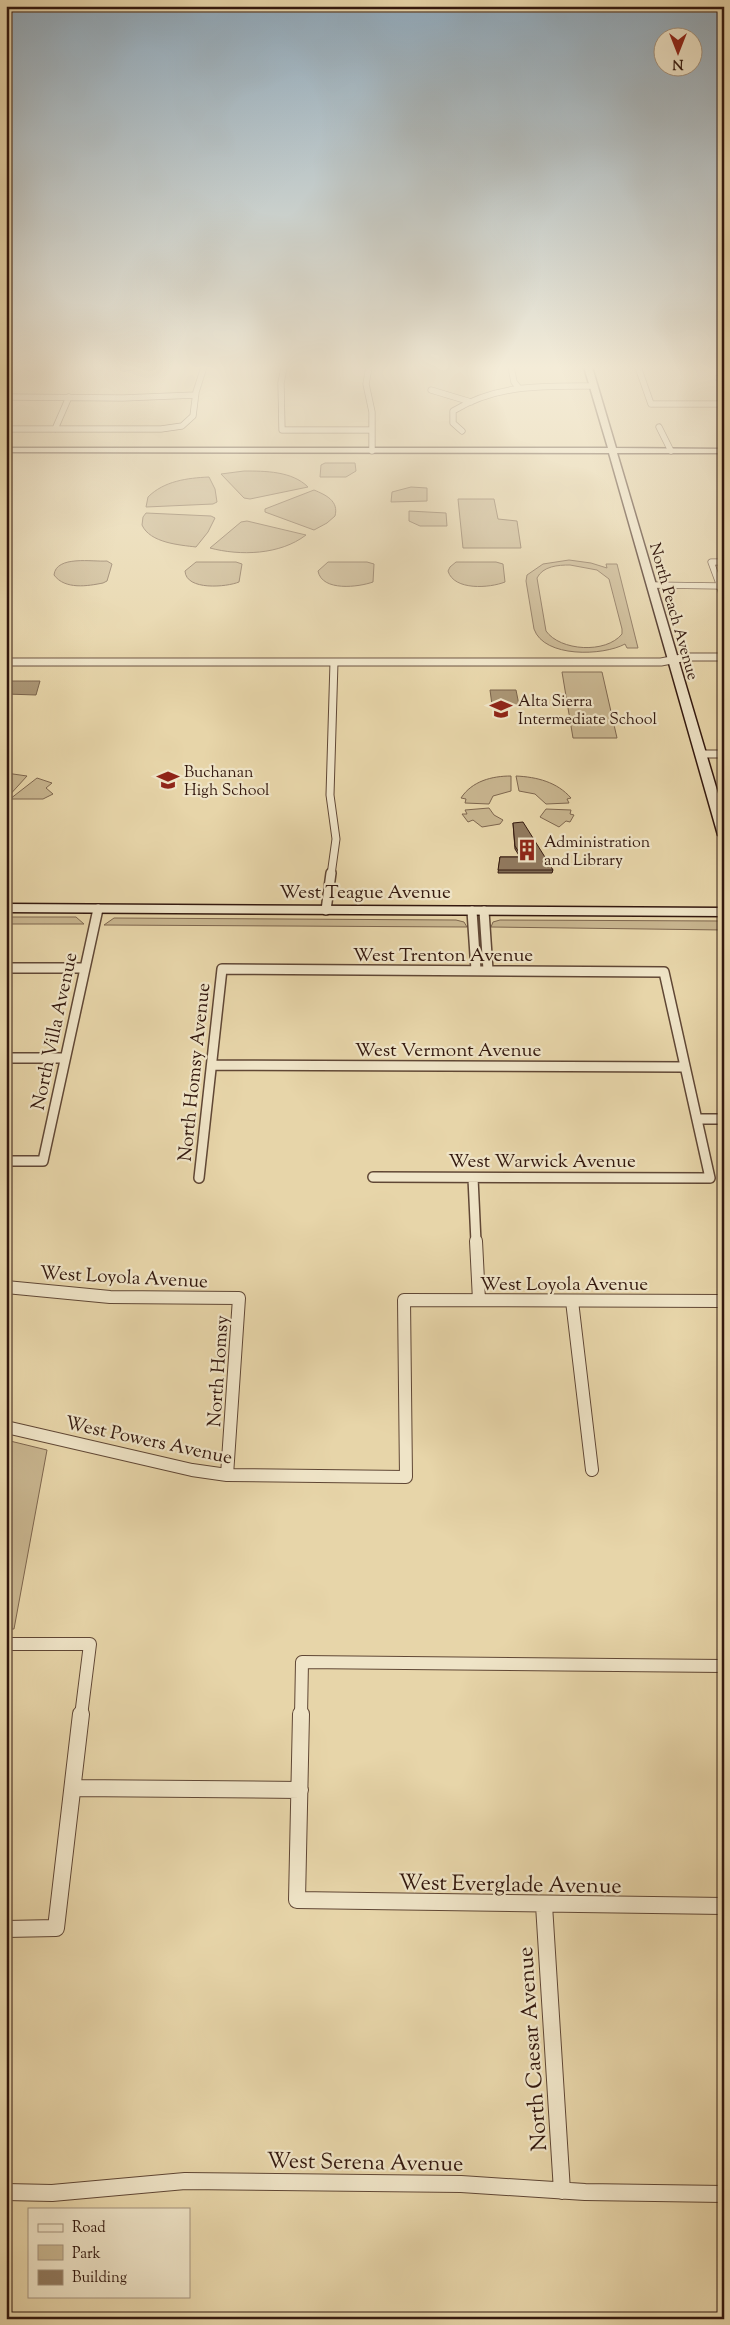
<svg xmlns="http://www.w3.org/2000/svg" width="730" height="2325" viewBox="0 0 730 2325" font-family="'Sorts Mill Goudy',serif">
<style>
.green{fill:#c8b58f;stroke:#7e664e;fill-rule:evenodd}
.water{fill:#aa9574;stroke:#7a634b}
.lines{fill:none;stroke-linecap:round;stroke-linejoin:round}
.street-far4-casing{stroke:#604735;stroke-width:7}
.street-far3-casing{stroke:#604735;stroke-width:9}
.street-far2-casing{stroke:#604735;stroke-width:12}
.street-far1-casing{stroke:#604735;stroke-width:14}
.street-casing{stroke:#604735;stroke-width:18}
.secondary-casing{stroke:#33180e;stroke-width:3}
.street-far4{stroke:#efe4c7;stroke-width:5.5}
.street-far3{stroke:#efe4c7;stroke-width:7}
.street-far2{stroke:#efe4c7;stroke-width:9}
.street-far1{stroke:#efe4c7;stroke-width:12}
.street{stroke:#efe4c7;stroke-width:16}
.secondary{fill:#efe4c7;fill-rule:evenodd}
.wall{fill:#7d6952;stroke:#33180e}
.building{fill:#917a5f;stroke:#33180e}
.labels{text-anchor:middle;stroke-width:4.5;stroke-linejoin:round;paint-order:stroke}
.far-street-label{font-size:16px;fill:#33180e;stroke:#efe4c7}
.far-poi-label{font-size:16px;fill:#33180e;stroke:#efe4c7;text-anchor:start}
.street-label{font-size:19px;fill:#33180e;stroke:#efe4c7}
.near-street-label{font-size:22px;fill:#33180e;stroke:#efe4c7}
</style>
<rect width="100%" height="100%" fill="#e7d5a9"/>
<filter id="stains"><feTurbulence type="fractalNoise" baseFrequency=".004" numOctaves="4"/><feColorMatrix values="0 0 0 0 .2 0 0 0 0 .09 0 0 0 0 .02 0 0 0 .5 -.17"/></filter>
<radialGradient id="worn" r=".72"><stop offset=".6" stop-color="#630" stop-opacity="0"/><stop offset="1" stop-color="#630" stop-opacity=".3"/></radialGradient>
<path class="green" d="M325,463H355L356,471L346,477H320L321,465Z
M244,471C265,471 292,471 308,487L250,499L244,498L221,474Z
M209,477L215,489L217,502L213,504L146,507L148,497C164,481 187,478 209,477Z
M411,487L427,488V501L391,502L392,492Z
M314,490C326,495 339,501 335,516L327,523L314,530L265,512V509Z
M458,499H494L498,519L517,521L521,548H463Z
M409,511L446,513L447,526H420L409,521Z
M146,513L211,516L215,518L208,532L196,547C180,545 150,543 142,525L143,517Z
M247,521L306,535C280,555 240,556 210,548L241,522Z
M569,560L591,563L607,568L606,564H617L638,648H627L625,644C603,656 544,658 534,629L526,581L527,575L543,564ZM570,565L597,570L609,579L622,629V634C606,654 560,651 546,631L537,578C543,566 558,565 570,565Z
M107,561L112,564L107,581L103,583C88,586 65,590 54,575C56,555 93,562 107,561Z
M196,562H236L242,564L239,582C227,587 186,591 185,571Z
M328,562H367L374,564L373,582C359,587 322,592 318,571Z
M456,562H496L503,564L505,582C490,588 454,591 448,571L450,567Z
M562,672H602L617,738H573Z
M6,773L27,776L7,798H6Z
M511,776V791L493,796L489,804L465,803L466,799L461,798C472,781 492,776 511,776Z
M516,776C537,777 557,782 571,798L567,799L569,803L546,804L535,794L519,791Z
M37,778L52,783L46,788L53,794L43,799H10Z
M489,808L494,815L503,820L500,824L482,827L473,820L468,822L462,814H467L465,810Z
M546,809L571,810L570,814L574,815L570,822L566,821L559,827L540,817Z
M6,917H76L84,924H6Z
M114,918L456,920L464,922L467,927L104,925Z
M500,920L722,921L724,922V930L491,927L493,922Z
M6,1440L47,1450L14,1629H6Z"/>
<path class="water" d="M6,681H40L36,695L6,694Z
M490,690H516L519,705H492Z"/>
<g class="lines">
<g class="street-far4-casing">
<path id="street-far4" d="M27,367L33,368
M284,367L281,383L282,430H372
M369,367L366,384L372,412V451
M511,367L514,382L518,387
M638,367L651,404H724
M123,368L132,367
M718,378L724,377
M431,390L471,402
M6,397L123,398L195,395
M659,427L671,451
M6,429H161L182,426L193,416L196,392L204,367
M55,429L69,397
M462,431L453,423V411C497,384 543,386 593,386
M652,585L720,586
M721,589L711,562H724"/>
</g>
<g class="street-far3-casing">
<path id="street-far3" d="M721,588L724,597
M6,662H661L687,657H724
M700,754H724
M331,875L336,839L330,795L334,662"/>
</g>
<g class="street-far2-casing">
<path id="street-far2" d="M326,910L331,873
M472,911L476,970
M484,911L488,970
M6,968H84
M6,1058H64
M212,1065L685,1067
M697,1119H724
M6,1161H43L98,909
M199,1178L222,969L664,972L710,1178L373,1177
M473,1178L476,1242"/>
</g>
<g class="street-far1-casing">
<path id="street-far1" d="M476,1241L479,1300
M6,1287L110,1297L239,1298L227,1475
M572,1301L592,1470
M6,1427L192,1470L227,1475L406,1477L404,1300L724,1301
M6,1644H90L81,1716
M301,1716L302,1662L724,1666"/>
</g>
<g class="street-casing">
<path id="street" d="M301,1714L297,1900L724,1906
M74,1788L300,1790
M544,1905L562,2191
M6,1929L56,1928L81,1714
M6,2192L52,2193L185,2181L461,2184L585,2192L724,2194"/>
</g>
<g class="secondary-casing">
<path id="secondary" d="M584,367H592L616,448L724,449V453H617L724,814V838L718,835L609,453L6,452V448H608Z
M6,904L724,908V916L6,912Z"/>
</g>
<use href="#street-far4" class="street-far4"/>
<use href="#street-far3" class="street-far3"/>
<use href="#street-far2" class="street-far2"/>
<use href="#street-far1" class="street-far1"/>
<use href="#street" class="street"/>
<use href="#secondary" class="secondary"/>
</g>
<path class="wall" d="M513,823L553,870L552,873H498L500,857H520L515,849Z"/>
<path class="building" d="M523,822L553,870H498L500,857H522L515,846L513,823Z"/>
<linearGradient id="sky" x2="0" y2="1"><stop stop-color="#8fa8ba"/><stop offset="0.53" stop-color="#f4ecd8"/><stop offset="1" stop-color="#f4ecd8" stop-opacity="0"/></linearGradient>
<rect width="730" height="693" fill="url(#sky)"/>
<defs>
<g id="school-bare" transform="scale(1.725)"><path d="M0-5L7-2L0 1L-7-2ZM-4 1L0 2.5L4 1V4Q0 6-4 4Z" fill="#8f2418" stroke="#efe4c7" stroke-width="2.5" paint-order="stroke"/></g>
<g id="building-bare" transform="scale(1.725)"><path d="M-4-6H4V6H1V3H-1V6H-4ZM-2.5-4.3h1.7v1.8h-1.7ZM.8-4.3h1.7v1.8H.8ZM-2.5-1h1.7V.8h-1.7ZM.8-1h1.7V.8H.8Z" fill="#8f2418" stroke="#efe4c7" stroke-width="2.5" paint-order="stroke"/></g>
</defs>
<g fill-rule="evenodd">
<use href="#school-bare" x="501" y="709"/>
<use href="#school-bare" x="168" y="780"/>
<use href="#building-bare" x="527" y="850"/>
</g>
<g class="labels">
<g class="far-street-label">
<text transform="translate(675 611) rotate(74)" y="6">North Peach Avenue</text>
</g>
<g class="far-poi-label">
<text x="518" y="706">Alta Sierra<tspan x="518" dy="18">Intermediate School</tspan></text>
<text x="184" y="777">Buchanan<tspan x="184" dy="18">High School</tspan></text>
<text x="544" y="847">Administration<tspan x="544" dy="18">and Library</tspan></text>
</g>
<g class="street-label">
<text x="365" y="898">West Teague Avenue</text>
<text x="443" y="961">West Trenton Avenue</text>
<text transform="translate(53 1031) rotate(-78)" y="7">North Villa Avenue</text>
<text x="448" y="1056">West Vermont Avenue</text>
<text transform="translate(193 1072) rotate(-84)" y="7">North Homsy Avenue</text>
<text x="542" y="1167">West Warwick Avenue</text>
<text transform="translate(124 1276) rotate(3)" y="7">West Loyola Avenue</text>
<text x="564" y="1290">West Loyola Avenue</text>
<text transform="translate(217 1371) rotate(-86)" y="7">North Homsy</text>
<text transform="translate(149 1439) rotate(12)" y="7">West Powers Avenue</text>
</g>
<g class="near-street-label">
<text transform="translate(510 1883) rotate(1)" y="8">West Everglade Avenue</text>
<text transform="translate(531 2049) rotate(-94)" y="8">North Caesar Avenue</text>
<text transform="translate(365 2161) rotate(1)" y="8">West Serena Avenue</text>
</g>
</g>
<rect width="730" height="2325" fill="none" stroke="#e7d5a9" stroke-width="25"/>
<rect x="8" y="8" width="715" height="2310" fill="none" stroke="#33180e" stroke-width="2.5"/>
<rect x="12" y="12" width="705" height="2300" fill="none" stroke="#33180e"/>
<rect x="28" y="2208" width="162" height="90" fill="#efe4c7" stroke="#a4927d"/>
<rect x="38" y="2224" width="25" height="8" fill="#efe4c7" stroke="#a4927d"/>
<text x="72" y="2232" font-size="15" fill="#33180e">Road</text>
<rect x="38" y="2245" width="25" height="15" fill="#c8b58f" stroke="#a4927d"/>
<text x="72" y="2258" font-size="15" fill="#33180e">Park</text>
<rect x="38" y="2270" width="25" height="15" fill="#917a5f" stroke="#a4927d"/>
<text x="72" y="2282" font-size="15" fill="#33180e">Building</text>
<g transform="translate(678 52) rotate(180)"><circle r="24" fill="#efe4c7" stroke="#a4927d"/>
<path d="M0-4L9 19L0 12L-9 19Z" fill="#8f2418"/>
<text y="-8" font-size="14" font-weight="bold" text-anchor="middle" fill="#33180e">N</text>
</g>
<rect width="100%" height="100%" filter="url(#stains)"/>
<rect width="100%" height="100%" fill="url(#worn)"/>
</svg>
